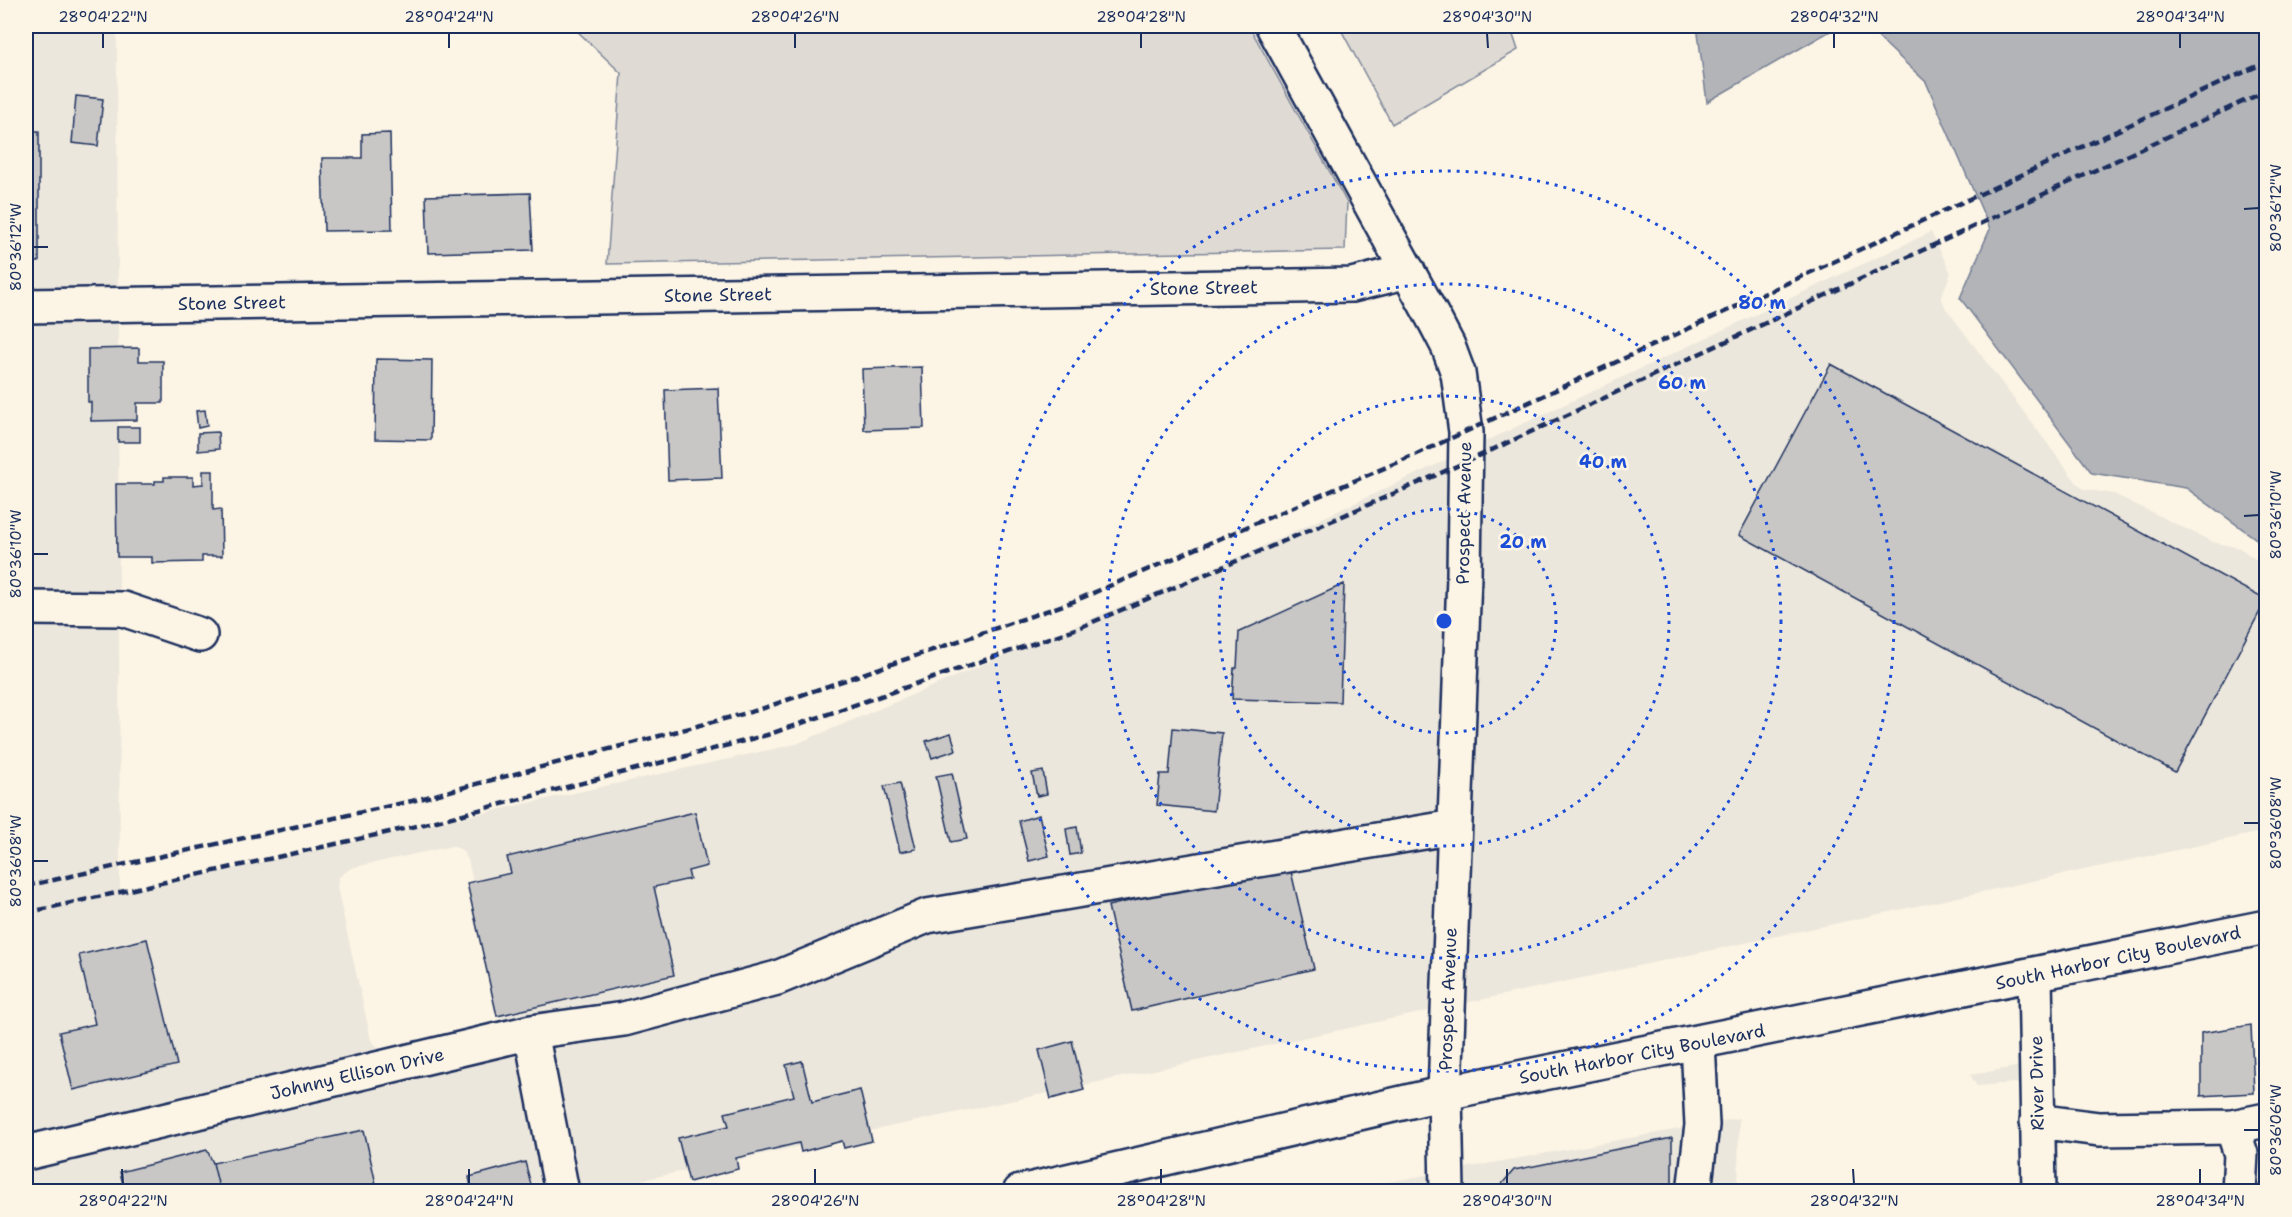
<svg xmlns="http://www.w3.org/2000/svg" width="2292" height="1217" viewBox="0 0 2292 1217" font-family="'Shantell Sans',sans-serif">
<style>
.built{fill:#ece7dc;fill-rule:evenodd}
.green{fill:#dfdbd4;stroke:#7d8599;stroke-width:1.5}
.water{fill:#b2b4b8;stroke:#767f94;stroke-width:1.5}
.building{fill:#c8c7c6;stroke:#1b2f5e;stroke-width:1.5}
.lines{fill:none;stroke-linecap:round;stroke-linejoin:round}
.minor-casing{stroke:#1b2f5e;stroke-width:38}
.major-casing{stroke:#1b2f5e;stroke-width:38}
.minor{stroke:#fcf5e5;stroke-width:33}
.major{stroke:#fcf5e5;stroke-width:33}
.rail{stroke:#1b2f5e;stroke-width:4.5;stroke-dasharray:9 4.5;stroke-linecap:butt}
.ticks{fill:none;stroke:#1b2f5e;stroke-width:2}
.ring{fill:none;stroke:#1d4ed8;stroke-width:3;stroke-dasharray:3 6}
.labels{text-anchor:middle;stroke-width:5;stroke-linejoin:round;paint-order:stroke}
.street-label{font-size:18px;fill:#1b2f5e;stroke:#fcf5e5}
.centre{fill:#1d4ed8;stroke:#fcf5e5;stroke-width:3}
.ring-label{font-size:18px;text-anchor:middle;font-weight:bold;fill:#1d4ed8;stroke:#fcf5e5;stroke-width:5;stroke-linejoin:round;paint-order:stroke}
.neatline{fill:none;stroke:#1b2f5e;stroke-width:2}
.ticks-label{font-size:15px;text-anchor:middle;fill:#1b2f5e}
</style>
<rect width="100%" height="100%" fill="#fcf5e5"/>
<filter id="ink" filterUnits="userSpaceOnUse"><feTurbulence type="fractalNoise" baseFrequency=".0167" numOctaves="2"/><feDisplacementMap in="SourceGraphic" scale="12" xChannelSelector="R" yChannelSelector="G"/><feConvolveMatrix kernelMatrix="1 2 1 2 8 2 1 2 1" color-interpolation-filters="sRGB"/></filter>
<g filter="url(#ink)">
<path class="built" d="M26,26H117L120,893L796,744L1261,547L1931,232L1951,273L1941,297L1945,307L2077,483L2084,489L2114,494L2213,542L2240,548L2266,567V831L591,1191H26ZM452,846L462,850L468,860L502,1012L501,1022L494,1030L382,1052L371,1040L337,887L339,877L351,868Z
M2054,1060V1191L2027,1093L2020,1085L2014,1083L1977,1086L1970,1075Z
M1739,1118L1738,1191H1338Z"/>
<path class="green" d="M572,26H1249L1347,203L1345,250L607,264L621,73Z
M1339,26H1510L1518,50L1392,124Z"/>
<path class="water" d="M1697,26H1839L1707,102Z
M1866,26H2266V546L2186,488L2092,473L1960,298L1990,229L1926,82Z"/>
<path class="building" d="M76,96L103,99L98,146L72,143Z
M26,131H39V262H26Z
M390,133L392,230L324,231L322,158H362V134Z
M530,193L533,250L428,253L426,196Z
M139,348V361H163V403H137V420L91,421V402H88V349Z
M376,359L432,360L431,440L375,439Z
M1831,364L2266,600L2175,772L1739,535Z
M922,367L924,428L864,430L862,369Z
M718,388L722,478L668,480L665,390Z
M205,410L207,426L198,428L196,411Z
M118,427H140V442H118Z
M218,432L219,449L198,451V433Z
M203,471H213V510L221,509L222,556H202V562L152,563V557H117L116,484H155V481H164V477H193V485L203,484Z
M1344,584L1340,702L1232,699L1234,668H1237L1239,632Z
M1173,728L1222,733L1214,811L1157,805L1160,774H1169Z
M951,733L956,750L932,758L926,741Z
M1043,771L1047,794L1037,796L1032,773Z
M952,773L967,839L951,842L936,776Z
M900,783L916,849L900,852L884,786Z
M695,812L707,866L688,871L690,879L654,887L674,975L497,1016L467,883L511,873L507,857Z
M1039,815L1049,856L1029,861L1019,821Z
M1077,827L1081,853L1070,855L1066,829Z
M1289,863L1314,969L1132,1011L1108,906Z
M147,939L177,1065L73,1090L59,1032L95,1024L79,955Z
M2251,1025L2254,1093L2201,1096V1033Z
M1072,1041L1084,1090L1051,1099L1039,1050Z
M802,1061L812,1102L860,1090L872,1141L844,1148L842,1141L801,1152L799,1143L736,1158L738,1169L689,1182L678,1138L729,1126L725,1113L794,1096L786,1065Z
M364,1130L376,1184L341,1192H220L213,1163Z
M1672,1138V1192H1500V1186L1514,1170Z
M207,1150L213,1163L220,1192H125L120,1172Z
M525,1162L533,1192H472L469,1177Z"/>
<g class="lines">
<g class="minor-casing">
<path id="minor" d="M1273,26L1436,323L1448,346L1458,373L1466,432L1464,576L1445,1093L1447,1192
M26,306L1352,285L1408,271
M26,608L123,609L200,635
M2035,975L2039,1192
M531,1032L624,1019L777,978L927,916L1454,827
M2037,1121L2099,1129L2232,1127L2241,1154L2239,1192
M2232,1127L2266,1120
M26,1153L531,1032L562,1192
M1694,1192L1702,1125L1698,1043"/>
</g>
<g class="major-casing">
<path id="major" d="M1020,1192L1445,1093L2266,927"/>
</g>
<use href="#minor" class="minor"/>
<use href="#major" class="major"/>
<path class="rail" d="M26,886L412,801L758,710L1072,602L1417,454L2266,62
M26,913L421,825L767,735L1081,627L1331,521L1466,462L2266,91"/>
</g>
</g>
<path class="ticks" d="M103,33V48M449,33V48M795,33V48M1141,33V48M1487,33L1488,48M1834,33V48M2180,33V48M2244,209L2259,208M33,247H48M2244,516L2259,515M33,554H48M2244,823H2259M33,861H48M2244,1130H2259M122,1169L123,1184M469,1169V1184M815,1169V1184M1161,1169V1184M1507,1169V1184M1853,1169L1854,1184M2200,1169V1184"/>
<g class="ring">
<circle cx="1444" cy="621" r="112"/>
<circle cx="1444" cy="621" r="225"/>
<circle cx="1444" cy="621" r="337"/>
<circle cx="1444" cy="621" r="450"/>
</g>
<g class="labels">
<g class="street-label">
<text transform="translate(1204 288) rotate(-1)" y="6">Stone Street</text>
<text transform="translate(718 295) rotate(-1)" y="6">Stone Street</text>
<text transform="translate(232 303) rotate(-1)" y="6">Stone Street</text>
<text transform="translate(1464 513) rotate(-89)" y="6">Prospect Avenue</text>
<text transform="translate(2118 958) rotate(-12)" y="6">South Harbor City Boulevard</text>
<text transform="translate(1448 999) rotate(-88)" y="6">Prospect Avenue</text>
<text transform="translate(1642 1054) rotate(-11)" y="6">South Harbor City Boulevard</text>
<text transform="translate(357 1074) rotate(-13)" y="6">Johnny Ellison Drive</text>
<text transform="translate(2037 1083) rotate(-91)" y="6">River Drive</text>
</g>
</g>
<circle cx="1444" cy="621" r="9" class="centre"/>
<g class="ring-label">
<text x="1762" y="309">80 m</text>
<text x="1682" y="389">60 m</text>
<text x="1603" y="468">40 m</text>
<text x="1523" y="548">20 m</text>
</g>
<rect width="2292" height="1217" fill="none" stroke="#fcf5e5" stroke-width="66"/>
<rect x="33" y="33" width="2226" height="1151" class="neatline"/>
<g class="ticks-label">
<text x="103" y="22">28°04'22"N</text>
<text x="449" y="22">28°04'24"N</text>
<text x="795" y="22">28°04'26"N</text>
<text x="1141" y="22">28°04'28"N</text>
<text x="1487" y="22">28°04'30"N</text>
<text x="1834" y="22">28°04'32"N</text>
<text x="2180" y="22">28°04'34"N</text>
<text transform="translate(2276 208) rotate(-90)" y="5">80°36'12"W</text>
<text transform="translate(16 247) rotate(-90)" y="5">80°36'12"W</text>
<text transform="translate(2276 515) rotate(-90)" y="5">80°36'10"W</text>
<text transform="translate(16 554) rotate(-90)" y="5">80°36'10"W</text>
<text transform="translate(2276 823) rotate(-90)" y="5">80°36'08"W</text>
<text transform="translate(16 861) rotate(-90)" y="5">80°36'08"W</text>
<text transform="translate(2276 1130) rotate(-90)" y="5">80°36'06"W</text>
<text x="123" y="1206">28°04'22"N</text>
<text x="469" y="1206">28°04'24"N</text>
<text x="815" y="1206">28°04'26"N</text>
<text x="1161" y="1206">28°04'28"N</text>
<text x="1507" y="1206">28°04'30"N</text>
<text x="1854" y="1206">28°04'32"N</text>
<text x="2200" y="1206">28°04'34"N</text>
</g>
</svg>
